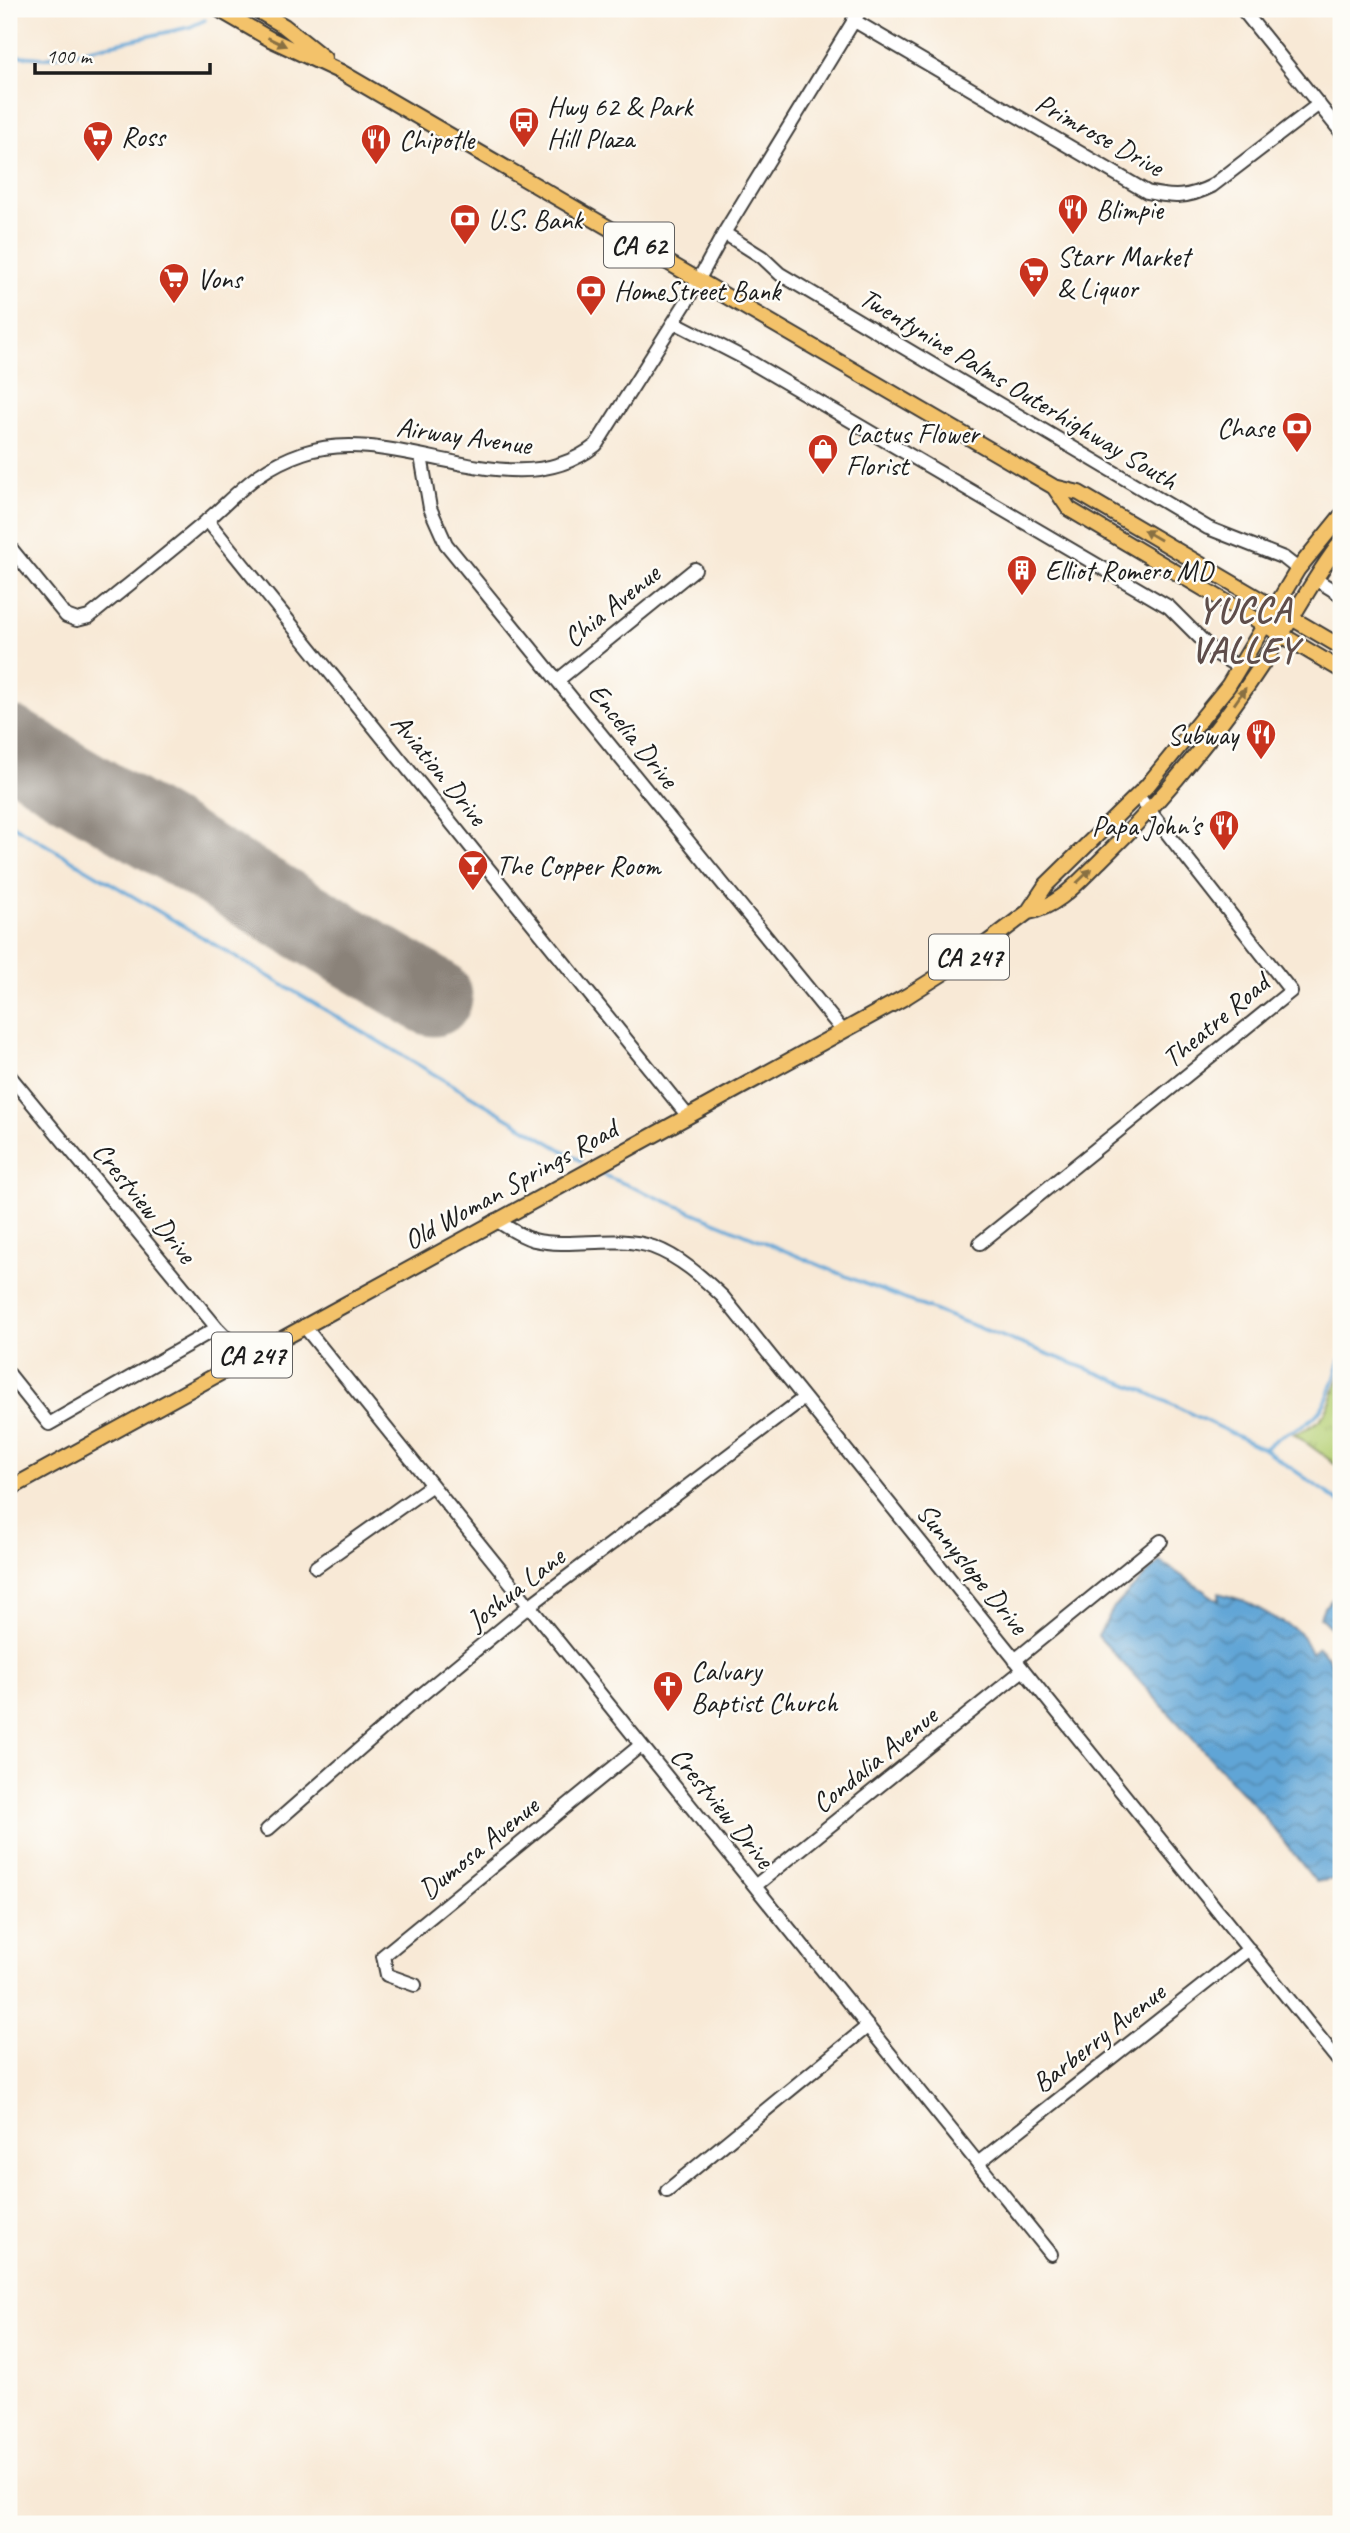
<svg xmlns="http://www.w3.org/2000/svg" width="1350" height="2533" viewBox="0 0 1350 2533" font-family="Caveat,sans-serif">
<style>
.grass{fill:url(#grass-tufts);stroke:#697649;stroke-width:2}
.water{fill:url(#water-waves);stroke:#3e6079;stroke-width:2}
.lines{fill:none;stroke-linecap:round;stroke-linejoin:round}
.stream{stroke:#61a5d6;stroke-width:3.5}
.runway{stroke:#8a8279;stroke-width:79}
.minor-casing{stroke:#3d3b38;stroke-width:16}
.major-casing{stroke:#3d3b38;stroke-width:18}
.minor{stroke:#fff;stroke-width:12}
.major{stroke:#f3c26a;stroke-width:14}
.oneway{fill:#886f43}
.labels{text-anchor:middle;stroke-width:5;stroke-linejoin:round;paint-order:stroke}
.shield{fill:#fdfcf7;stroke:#605f5e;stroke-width:2}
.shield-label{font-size:26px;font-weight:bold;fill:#1c1c1c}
.poi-label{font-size:28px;fill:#1c1c1c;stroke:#fdfcf7;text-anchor:start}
.street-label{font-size:28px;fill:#1c1c1c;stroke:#fdfcf7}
.district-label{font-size:35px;font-weight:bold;letter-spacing:2px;fill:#5f4e4b;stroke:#fdfcf7}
</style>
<defs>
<pattern id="grass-tufts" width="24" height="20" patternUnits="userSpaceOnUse" patternTransform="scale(1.75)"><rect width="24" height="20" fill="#b6d076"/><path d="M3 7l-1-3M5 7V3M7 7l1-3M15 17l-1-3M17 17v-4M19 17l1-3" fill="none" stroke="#9cb266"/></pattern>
<pattern id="water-waves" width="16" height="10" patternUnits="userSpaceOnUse" patternTransform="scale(1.75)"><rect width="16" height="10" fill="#61a5d6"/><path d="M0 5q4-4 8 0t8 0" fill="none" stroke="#4f86ad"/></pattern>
</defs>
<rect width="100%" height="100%" fill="#fdfcf7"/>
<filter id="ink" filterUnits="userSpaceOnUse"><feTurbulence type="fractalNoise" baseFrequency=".0143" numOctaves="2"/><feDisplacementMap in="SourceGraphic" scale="14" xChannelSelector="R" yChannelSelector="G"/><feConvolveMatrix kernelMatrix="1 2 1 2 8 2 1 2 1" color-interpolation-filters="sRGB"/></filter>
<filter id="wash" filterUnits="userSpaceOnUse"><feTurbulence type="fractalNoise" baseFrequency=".00686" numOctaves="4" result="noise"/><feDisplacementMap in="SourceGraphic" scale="28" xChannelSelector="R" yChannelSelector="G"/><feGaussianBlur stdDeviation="1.57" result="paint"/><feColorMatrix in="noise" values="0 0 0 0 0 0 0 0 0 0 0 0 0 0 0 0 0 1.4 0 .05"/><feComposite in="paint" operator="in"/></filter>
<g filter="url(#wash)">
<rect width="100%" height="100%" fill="#f8e9d6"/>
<path class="grass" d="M1341,1372V1468L1294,1434C1329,1422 1330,1404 1341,1372Z"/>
<path class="water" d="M1160,1561L1219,1601V1593L1245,1601L1300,1632L1311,1653L1318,1647L1328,1657L1341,1692V1878L1316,1882L1262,1814L1098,1636L1114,1607Z
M1341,1591V1638L1320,1617L1324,1607Z"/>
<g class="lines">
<path class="stream" d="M86,50L190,27L205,20
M9,55L44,58L84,51
M9,823L581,1161
M601,1174L860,1282L1142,1390L1264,1449L1341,1503
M1264,1449C1279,1434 1289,1434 1305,1424C1329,1409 1333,1382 1341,1358"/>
<path class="runway" d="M9,745L433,997"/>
</g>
</g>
<g filter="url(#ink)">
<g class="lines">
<g class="minor-casing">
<path id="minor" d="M1242,9L1341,132
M853,20L1147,192C1173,198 1188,198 1212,186L1319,104
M724,233L762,257L780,274L1208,528L1284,558L1298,569
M674,322L742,357L1169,607L1215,653L1239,667
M421,456L430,508L446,544L842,1030
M207,520L687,1115
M9,546L66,616L77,620L89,617C127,586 166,555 204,523C239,493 256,469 303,453C397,421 512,512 596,445L687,301L724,233L861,9
M1315,579L1341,595
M558,680L695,569
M9,1075L217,1328L246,1358
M496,1220C507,1227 520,1236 534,1240C573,1249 614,1234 653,1247C680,1257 702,1277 723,1297L1341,2064
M980,1243L1291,991L1138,796
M304,1326L1051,2254
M9,1374L49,1424L217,1328
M316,1567L432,1485
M1015,1660L1161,1541
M267,1830L420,1696L529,1606L804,1398
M755,1886L1023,1670
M415,1985L387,1975L383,1956L641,1745
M978,2163L1249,1949
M667,2191L868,2026"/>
</g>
<g class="major-casing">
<path id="major" d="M218,9L270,39L341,72L1054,487L1079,493L1341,647
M255,9L284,26L324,58
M1054,487L1069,509L1341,670
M1028,912C1058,907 1079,881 1100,861C1165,798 1220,729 1269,654C1294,617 1313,578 1341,542
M9,1489L907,996L967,958L1028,912L1046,885L1147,786L1228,686L1298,569L1341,516"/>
</g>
<use href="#minor" class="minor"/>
<use href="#major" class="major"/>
</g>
<defs><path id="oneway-solid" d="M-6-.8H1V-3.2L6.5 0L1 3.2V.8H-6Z" transform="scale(1.75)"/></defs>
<g class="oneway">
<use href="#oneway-solid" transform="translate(277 42) rotate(25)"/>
<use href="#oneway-solid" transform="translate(1152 535) rotate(-150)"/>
<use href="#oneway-solid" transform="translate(1240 696) rotate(-55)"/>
<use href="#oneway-solid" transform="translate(1084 876) rotate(-44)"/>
</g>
</g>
<defs>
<g id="bus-pin" transform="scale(1.575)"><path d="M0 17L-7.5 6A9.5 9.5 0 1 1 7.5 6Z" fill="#c8321e" stroke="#fdfcf7"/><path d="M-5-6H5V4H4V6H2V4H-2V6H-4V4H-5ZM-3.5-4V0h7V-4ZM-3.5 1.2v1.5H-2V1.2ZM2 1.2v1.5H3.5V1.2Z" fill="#fff"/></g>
<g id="supermarket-pin" transform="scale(1.575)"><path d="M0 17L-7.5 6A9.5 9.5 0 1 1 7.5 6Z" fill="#c8321e" stroke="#fdfcf7"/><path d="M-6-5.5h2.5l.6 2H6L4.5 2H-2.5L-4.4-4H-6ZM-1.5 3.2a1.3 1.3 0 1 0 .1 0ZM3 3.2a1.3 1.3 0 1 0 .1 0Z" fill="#fff"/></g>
<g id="restaurant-pin" transform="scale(1.575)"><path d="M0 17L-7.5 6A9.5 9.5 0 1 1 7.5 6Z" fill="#c8321e" stroke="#fdfcf7"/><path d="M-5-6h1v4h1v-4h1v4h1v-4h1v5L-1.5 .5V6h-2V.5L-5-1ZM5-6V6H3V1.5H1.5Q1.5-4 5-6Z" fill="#fff"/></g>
<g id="bank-pin" transform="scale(1.575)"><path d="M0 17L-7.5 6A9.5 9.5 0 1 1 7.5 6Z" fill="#c8321e" stroke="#fdfcf7"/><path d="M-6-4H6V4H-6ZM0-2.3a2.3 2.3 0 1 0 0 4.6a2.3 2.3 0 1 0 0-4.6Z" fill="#fff"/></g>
<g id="shop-pin" transform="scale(1.575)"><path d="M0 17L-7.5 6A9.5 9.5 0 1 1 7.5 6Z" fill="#c8321e" stroke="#fdfcf7"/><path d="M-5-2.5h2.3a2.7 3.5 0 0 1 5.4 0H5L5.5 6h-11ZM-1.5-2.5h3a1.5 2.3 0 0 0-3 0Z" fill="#fff"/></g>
<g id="building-pin" transform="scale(1.575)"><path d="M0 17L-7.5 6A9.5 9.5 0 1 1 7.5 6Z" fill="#c8321e" stroke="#fdfcf7"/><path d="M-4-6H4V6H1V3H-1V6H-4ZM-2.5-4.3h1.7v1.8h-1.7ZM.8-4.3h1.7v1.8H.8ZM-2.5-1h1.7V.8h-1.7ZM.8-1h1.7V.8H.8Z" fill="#fff"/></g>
<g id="bar-pin" transform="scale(1.575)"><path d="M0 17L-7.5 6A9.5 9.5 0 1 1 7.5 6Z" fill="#c8321e" stroke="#fdfcf7"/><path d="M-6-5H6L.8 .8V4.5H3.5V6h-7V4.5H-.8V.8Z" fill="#fff"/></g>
<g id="church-pin" transform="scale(1.575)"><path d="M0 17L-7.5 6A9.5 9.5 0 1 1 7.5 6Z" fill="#c8321e" stroke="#fdfcf7"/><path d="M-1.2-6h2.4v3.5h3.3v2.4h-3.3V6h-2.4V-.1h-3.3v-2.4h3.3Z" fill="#fff"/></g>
</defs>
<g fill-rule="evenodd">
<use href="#bus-pin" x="524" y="122"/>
<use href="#supermarket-pin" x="98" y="136"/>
<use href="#restaurant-pin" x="376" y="139"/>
<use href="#restaurant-pin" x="1073" y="209"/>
<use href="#bank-pin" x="465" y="219"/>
<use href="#supermarket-pin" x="1034" y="272"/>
<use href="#supermarket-pin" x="174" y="278"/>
<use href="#bank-pin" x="591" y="290"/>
<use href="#bank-pin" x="1297" y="427"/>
<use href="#shop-pin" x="823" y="449"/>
<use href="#building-pin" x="1022" y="570"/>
<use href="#restaurant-pin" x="1261" y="734"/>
<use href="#restaurant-pin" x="1224" y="825"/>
<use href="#bar-pin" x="473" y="865"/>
<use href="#church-pin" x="668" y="1686"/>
</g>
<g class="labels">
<g class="shield">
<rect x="604" y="222.5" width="70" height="45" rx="5"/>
<rect x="929" y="934.5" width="80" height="45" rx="5"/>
<rect x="212" y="1332.5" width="80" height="45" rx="5"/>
</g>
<g class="shield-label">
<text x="639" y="254">CA 62</text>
<text x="969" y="966">CA 247</text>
<text x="252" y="1364">CA 247</text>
</g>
<g class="poi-label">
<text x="547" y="116">Hwy 62 &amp; Park<tspan x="547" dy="32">Hill Plaza</tspan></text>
<text x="121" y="146">Ross</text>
<text x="399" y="149">Chipotle</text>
<text x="1096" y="219">Blimpie</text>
<text x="488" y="229">U.S. Bank</text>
<text x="1057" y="266">Starr Market<tspan x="1057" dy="32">&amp; Liquor</tspan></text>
<text x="197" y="288">Vons</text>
<text x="614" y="300">HomeStreet Bank</text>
<text x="1274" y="437" text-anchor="end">Chase</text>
<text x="846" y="443">Cactus Flower<tspan x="846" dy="32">Florist</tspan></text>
<text x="1045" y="580">Elliot Romero MD</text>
<text x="1238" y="744" text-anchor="end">Subway</text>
<text x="1201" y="835" text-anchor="end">Papa John's</text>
<text x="496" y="875">The Copper Room</text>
<text x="691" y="1680">Calvary<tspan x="691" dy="32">Baptist Church</tspan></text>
</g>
<g class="street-label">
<text transform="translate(1100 134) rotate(29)" y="10">Primrose Drive</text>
<text transform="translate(1019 388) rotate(31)" y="10">Twentynine Palms Outerhighway South</text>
<text transform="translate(464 435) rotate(8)" y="10">Airway Avenue</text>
<text transform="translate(611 605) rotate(-39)" y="10">Chia Avenue</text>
<text transform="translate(634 735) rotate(51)" y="10">Encelia Drive</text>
<text transform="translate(440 769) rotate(51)" y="10">Aviation Drive</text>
<text transform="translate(1215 1020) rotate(-40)" y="10">Theatre Road</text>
<text transform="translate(510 1184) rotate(-29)" y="10">Old Woman Springs Road</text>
<text transform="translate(145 1202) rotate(51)" y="10">Crestview Drive</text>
<text transform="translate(973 1568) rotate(51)" y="10">Sunnyslope Drive</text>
<text transform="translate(515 1588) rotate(-38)" y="10">Joshua Lane</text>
<text transform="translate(874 1759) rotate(-39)" y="10">Condalia Avenue</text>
<text transform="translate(723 1807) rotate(51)" y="10">Crestview Drive</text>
<text transform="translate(478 1847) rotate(-39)" y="10">Dumosa Avenue</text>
<text transform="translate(1098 2037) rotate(-38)" y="10">Barberry Avenue</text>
</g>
<g class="district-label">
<text x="1245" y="622">YUCCA<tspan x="1245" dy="40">VALLEY</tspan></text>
</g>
</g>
<rect width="1350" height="2533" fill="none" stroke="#fdfcf7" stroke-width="35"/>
<path d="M35 63v10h175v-10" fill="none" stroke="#1c1c1c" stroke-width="3.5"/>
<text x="46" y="63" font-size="21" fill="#1c1c1c" stroke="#fdfcf7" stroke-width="5" paint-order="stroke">100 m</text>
</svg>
